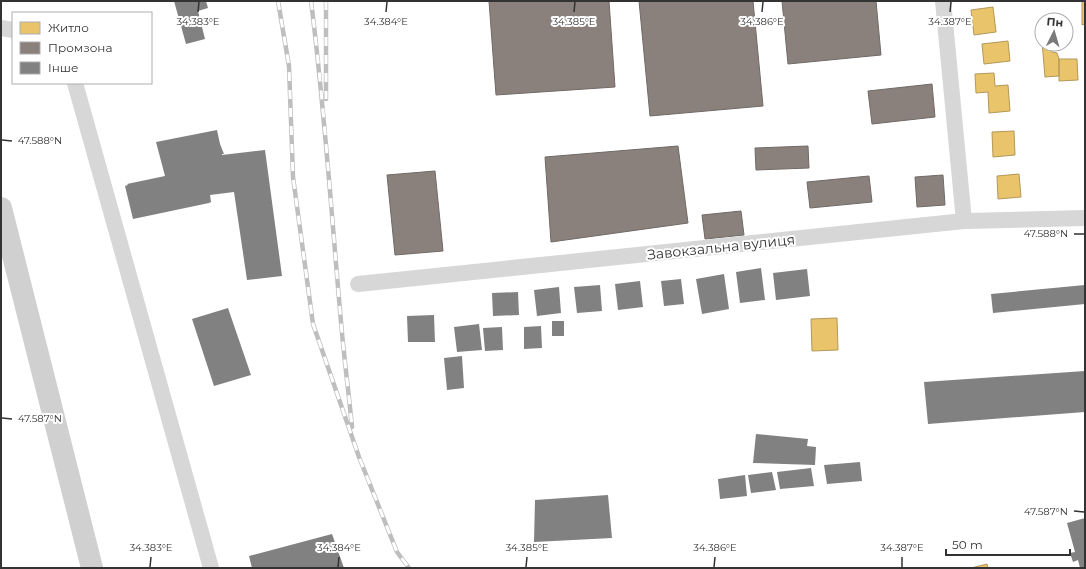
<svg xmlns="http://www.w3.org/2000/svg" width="1086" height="569" viewBox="0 0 1086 569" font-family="Montserrat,sans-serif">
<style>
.homes{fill:#e9c46a;stroke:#b2985a}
.industry{fill:#8a817c;stroke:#706a66}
.building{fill:#818181}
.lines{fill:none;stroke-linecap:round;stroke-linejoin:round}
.street{stroke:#d7d7d7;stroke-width:16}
.secondary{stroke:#d0d0d0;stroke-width:22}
.rail-casing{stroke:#bebebe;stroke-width:4.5}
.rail{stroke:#fff;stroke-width:3;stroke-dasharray:9;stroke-linecap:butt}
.ticks{fill:none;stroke:#333;stroke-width:1.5}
.labels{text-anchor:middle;stroke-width:4;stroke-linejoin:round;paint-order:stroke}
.street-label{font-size:14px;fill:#333;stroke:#fff}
.ticks-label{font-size:10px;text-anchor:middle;fill:#333;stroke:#fff;stroke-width:4;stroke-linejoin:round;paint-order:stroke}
</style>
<rect width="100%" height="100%" fill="#fff"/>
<path class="homes" d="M1082,1H1085V24L1082,25Z
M993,7L996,32L974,35L971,10Z
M1008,41L1010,61L984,64L982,44Z
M1042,42V44H1051L1052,52L1057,53L1059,59V76L1045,77Z
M1059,59H1077L1078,80L1059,81Z
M994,73L995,86L1008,85L1010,111L989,113L988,92L976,93L975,74Z
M1014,131L1015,155L993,157L992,132Z
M1019,174L1021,197L998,199L997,176Z
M837,318L838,350L812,351L811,319Z
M987,564L988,568H971Z"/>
<path class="industry" d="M489,1H609L615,87L496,95Z
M639,1H753L763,106L650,116Z
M782,1H876L881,55L788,64Z
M932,84L935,117L872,124L868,91Z
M678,146L688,223L551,242L545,157Z
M808,146L809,168L756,170L755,148Z
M435,171L443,251L395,255L387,175Z
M943,175L945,205L917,207L915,177Z
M869,176L872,202L810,208L807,182Z
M741,211L744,235L705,239L702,215Z"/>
<path class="building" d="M174,1H206L208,8L198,11L205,39L186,44Z
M217,130L220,144L224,154H222V155L265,150L282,276L247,280L234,192L210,195L211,202L209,203L133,219L125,186L128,185L127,184L165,176L156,142Z
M761,268L765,300L740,303L736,272Z
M807,269L810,296L776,300L773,273Z
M724,274L729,309L702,314L696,279Z
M681,279L684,304L664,306L661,281Z
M640,281L643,307L618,310L615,284Z
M600,285L602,311L577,313L574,287Z
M1085,285V304L993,313L991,294Z
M559,287L561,313L537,316L534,290Z
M518,292L519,315L493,316L492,293Z
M228,308L251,375L214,386L192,319Z
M434,315L435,342H408L407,316Z
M552,321H564V336H552Z
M479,324L482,350L457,352L454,327Z
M541,326L542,348L524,349V327Z
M502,327L503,350L485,351L483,328Z
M462,356L464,388L447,390L444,358Z
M1085,371V412L928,424L924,382Z
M756,434L808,439L807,446L816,447L815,465L753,463Z
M860,462L862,481L827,484L824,465Z
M811,468L814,486L780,489L777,472Z
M772,472L776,490L751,493L748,475Z
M745,475L747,496L720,499L718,479Z
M608,495L612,538L534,542L535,500Z
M1085,518V568H1080L1078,560L1073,562L1070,553L1075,552L1067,523Z
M332,534L344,568H252L249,556Z"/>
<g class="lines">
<path class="street" d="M943,1L964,221
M1,28L13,30
M75,83L211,568
M358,284L964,221L1085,218"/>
<path class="secondary" d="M1,208L92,568"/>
<g class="rail-casing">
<path id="rail" d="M278,1L289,66L293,177L313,324L359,457L397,552L409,568
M311,1C325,111 332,223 342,333C345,365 349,396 352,427
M326,1V99"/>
</g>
<use href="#rail" class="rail"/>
</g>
<path class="ticks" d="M198,12L199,2M386,12L387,2M574,12L575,2M762,12L763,2M950,12L951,2M2,140L12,141M1074,234H1084M2,418L12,419M1074,511L1084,512M150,567L151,557M338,567L339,557M526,567L527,557M714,567L715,557M902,567V557"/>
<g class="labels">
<g class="street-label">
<text transform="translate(721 247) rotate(-6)" y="5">Завокзальна вулиця</text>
</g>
</g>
<g class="ticks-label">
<text x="198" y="25">34.383°E</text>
<text x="386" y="25">34.384°E</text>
<text x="574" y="25">34.385°E</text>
<text x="762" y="25">34.386°E</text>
<text x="950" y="25">34.387°E</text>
<text x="40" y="144">47.588°N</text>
<text x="1046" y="237">47.588°N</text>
<text x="40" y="422">47.587°N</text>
<text x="1046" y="515">47.587°N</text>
<text x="151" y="551">34.383°E</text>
<text x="339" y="551">34.384°E</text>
<text x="527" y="551">34.385°E</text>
<text x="715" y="551">34.386°E</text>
<text x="902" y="551">34.387°E</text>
</g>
<rect width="1086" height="569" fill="none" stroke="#333333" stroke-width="4"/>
<rect x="12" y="12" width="140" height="72" fill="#ffffff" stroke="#adadad"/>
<rect x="20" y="22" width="20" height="12" fill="#e9c46a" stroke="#adadad"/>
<text x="48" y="32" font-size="12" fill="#333333">Житло</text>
<rect x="20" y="42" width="20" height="12" fill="#8a817c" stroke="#adadad"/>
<text x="48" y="52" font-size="12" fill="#333333">Промзона</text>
<rect x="20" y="62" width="20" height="12" fill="#818181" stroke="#adadad"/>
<text x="48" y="72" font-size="12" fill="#333333">Інше</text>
<g transform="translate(1054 32) rotate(5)"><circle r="19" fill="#ffffff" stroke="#adadad"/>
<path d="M0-3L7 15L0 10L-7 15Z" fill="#7a7a7a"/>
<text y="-6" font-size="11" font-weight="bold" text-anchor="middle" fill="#333333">Пн</text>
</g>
<path d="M946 549v6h124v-6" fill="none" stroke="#333333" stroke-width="2"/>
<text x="952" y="549" font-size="12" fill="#333333" stroke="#ffffff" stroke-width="3" paint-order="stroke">50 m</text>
</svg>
